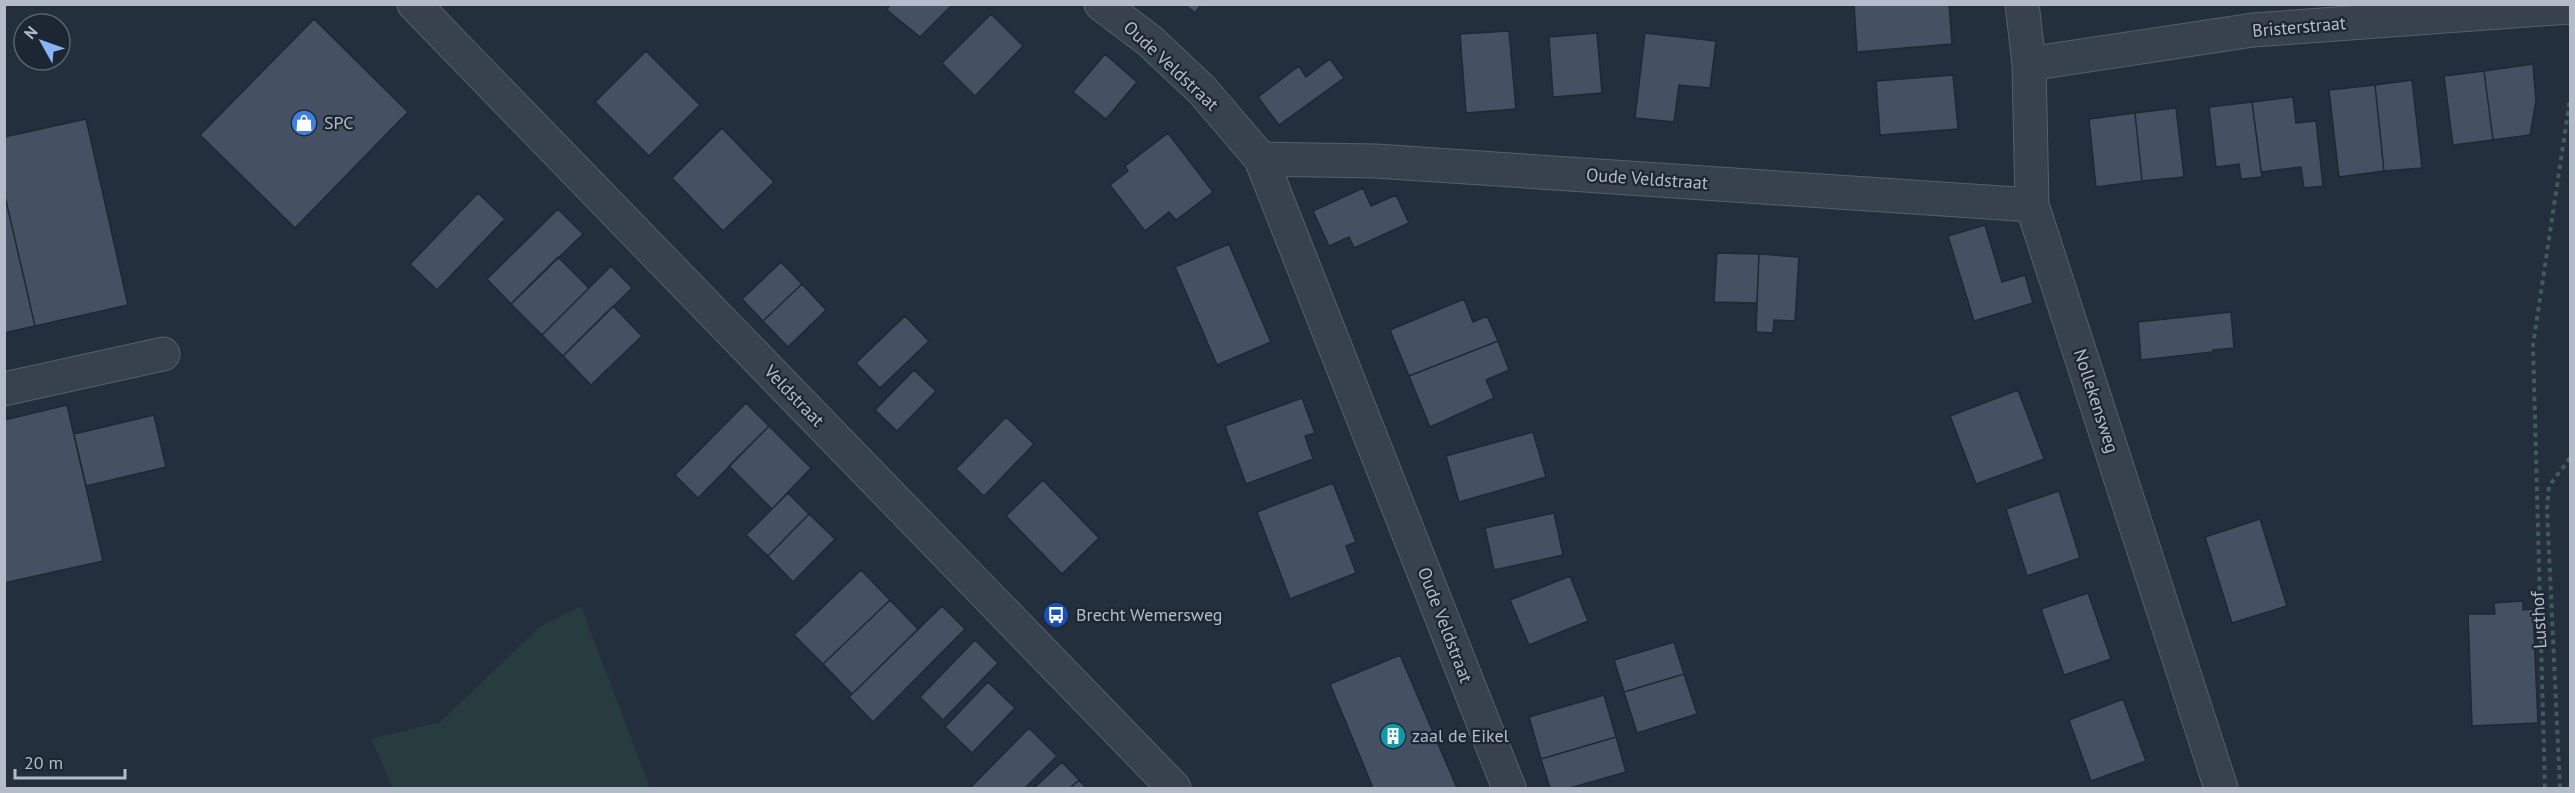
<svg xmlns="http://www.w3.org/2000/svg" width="2575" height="793" viewBox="0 0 2575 793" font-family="'PT Sans',sans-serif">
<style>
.green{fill:#263c3f}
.building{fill:#455162;stroke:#1f2835;stroke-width:1.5}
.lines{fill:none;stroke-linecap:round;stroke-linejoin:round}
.minor-casing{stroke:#565f6c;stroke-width:35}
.path{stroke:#44595c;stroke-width:4;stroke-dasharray:4.5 4.5;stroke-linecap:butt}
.minor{stroke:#38414e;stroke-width:33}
.labels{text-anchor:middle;stroke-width:4.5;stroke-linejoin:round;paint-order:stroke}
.street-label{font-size:18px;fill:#b4bcc9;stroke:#1d2633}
.poi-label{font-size:18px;fill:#b4bcc9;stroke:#1d2633;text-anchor:start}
</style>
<rect width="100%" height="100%" fill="#242f3e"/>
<path class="green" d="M581,606L650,788H393L371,739L440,722L541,626Z"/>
<path class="building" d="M890,4H953L920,37L887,10Z
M1184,4H1202L1195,13Z
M1854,4H1949L1952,44L1857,52Z
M991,14L1023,46L975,96L942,63Z
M314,19L408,112L295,228L200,135Z
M1509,31L1516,109L1466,113L1460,34Z
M1597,33L1602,93L1553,97L1549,37Z
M1645,33L1716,41L1710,88L1679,85L1674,122L1635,118Z
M646,51L700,105L649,156L595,102Z
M1105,54L1137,82L1106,119L1073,92Z
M1330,59L1344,78L1279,125L1258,97L1299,66L1306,77Z
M2533,64L2536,101L2530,135L2493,140L2484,71Z
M2484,71L2493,140L2453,145L2444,76Z
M1953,75L1958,129L1880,135L1876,81Z
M2412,80L2422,168L2384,171L2375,85Z
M2375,85L2384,171L2339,177L2329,90Z
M2293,97L2296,123L2316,121L2323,186L2304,188L2301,167L2261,172L2252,102Z
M2252,102L2262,177L2241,179L2239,164L2216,167L2209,107Z
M2176,108L2184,177L2142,181L2135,113Z
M2135,113L2142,181L2096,187L2089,119Z
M86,119L128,305L35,326L4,192V137Z
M722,128L774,182L723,231L672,178Z
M1168,133L1213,192L1176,220L1169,212L1145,231L1110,185L1128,171L1125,166Z
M1363,188L1371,206L1396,195L1409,223L1354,248L1349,237L1329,246L1313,211Z
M4,192L35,326L4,333Z
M478,193L505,219L437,290L410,264Z
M558,209L583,234L511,304L487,279Z
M1985,225L2002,282L2025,275L2033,303L1974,321L1948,236Z
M1229,244L1271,342L1217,365L1175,267Z
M1717,253L1759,254L1757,303L1714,302Z
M1759,254L1799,257L1795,321L1774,320L1773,333L1756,332Z
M558,257L589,288L542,335L511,304Z
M781,262L802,284L763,321L742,299Z
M611,266L632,288L563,356L542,335Z
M802,284L826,310L788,347L763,321Z
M1464,299L1473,322L1487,316L1498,341L1409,376L1390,330Z
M613,306L642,336L591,385L563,356Z
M2231,312L2234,348L2213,350V352L2141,360L2138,322Z
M905,316L929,341L880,388L856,363Z
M1498,341L1509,370L1486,380L1494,398L1430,427L1409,376Z
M914,370L936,391L897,431L875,410Z
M2018,390L2044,459L1976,484L1950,416Z
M1302,398L1315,433L1305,436L1313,459L1246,484L1225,426Z
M746,403L769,426L698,498L675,475Z
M67,405L103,561L4,583V420Z
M154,415L166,467L86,486L74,434Z
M1006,417L1034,444L984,496L956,469Z
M769,426L811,468L772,509L729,466Z
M1533,432L1546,477L1459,502L1446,456Z
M1043,480L1099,538L1062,574L1006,516Z
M1333,483L1356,542L1346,546L1356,573L1290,599L1257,512Z
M2059,491L2080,558L2027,576L2006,509Z
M788,493L809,514L768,556L746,535Z
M1554,513L1563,555L1494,570L1485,528Z
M809,514L835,539L793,582L768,556Z
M2260,519L2287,606L2232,623L2205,537Z
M861,570L890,600L823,664L794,635Z
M1570,576L1588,621L1529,645L1510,600Z
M2088,593L2111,659L2064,675L2041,609Z
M890,600L918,629L852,694L823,664Z
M2523,601V610L2533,609L2538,723L2472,726L2468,614H2495L2494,603Z
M942,606L965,629L873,722L849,697Z
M975,640L998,663L943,720L920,697Z
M1674,642L1684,674L1624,692L1614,660Z
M1400,655L1457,788H1373L1330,684Z
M1684,674L1697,714L1637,733L1624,692Z
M988,682L1015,708L972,753L945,727Z
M1604,695L1616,737L1541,759L1529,717Z
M2123,699L2146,761L2091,781L2069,720Z
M1029,728L1057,756L1025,788H970Z
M1616,737L1626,772L1570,788H1550L1541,759Z
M1062,762L1079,780L1070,788H1034Z
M1079,780L1086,788H1070Z"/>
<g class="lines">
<g class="minor-casing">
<path id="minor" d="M414,4L1174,788
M1101,4L1150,41L1202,90L1261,159L1509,788
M2022,4L2029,64L2032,205L2221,788
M2029,64L2253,30L2570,7
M1261,159L1376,161L2032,205
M4,389L163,354"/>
</g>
<path class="path" d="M2545,788L2533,345L2570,99
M2560,788L2547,509L2549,486L2570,458"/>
<use href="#minor" class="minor"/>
</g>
<defs>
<g id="shop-disc" transform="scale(1.35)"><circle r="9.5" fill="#3f7fe0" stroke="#1d2633"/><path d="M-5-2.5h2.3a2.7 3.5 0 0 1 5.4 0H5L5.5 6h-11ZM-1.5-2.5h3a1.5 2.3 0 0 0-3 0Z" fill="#fff"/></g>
<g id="bus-disc" transform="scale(1.35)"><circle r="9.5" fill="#1a4fb4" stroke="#1d2633"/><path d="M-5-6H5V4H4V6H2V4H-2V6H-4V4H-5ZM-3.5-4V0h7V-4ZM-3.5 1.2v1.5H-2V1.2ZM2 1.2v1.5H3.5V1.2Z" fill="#fff"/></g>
<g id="building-disc" transform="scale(1.35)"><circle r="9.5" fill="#0f9aa8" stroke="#1d2633"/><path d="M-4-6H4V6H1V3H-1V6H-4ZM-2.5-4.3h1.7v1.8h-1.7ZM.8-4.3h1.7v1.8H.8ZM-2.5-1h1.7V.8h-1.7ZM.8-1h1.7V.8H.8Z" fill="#fff"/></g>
</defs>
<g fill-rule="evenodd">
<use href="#shop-disc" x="304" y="123"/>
<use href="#bus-disc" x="1056" y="615"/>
<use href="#building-disc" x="1393" y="736"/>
</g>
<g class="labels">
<g class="street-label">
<text transform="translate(2299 27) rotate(-5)" y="6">Bristerstraat</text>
<text transform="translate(1171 66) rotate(43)" y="6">Oude Veldstraat</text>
<text transform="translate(1647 179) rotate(4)" y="6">Oude Veldstraat</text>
<text transform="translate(794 396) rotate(46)" y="6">Veldstraat</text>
<text transform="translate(2096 401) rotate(72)" y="6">Nollekensweg</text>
<text transform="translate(2539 620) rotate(-93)" y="6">Lusthof</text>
<text transform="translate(1445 625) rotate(69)" y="6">Oude Veldstraat</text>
</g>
<g class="poi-label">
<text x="324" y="129">SPC</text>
<text x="1076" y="621">Brecht Wemersweg</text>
<text x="1412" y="742">zaal de Eikel</text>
</g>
</g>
<rect width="2575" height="793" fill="none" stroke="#b4bcc9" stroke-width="12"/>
<g transform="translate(42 42) rotate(310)"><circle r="28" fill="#1d2633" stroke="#59626f" stroke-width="1.5"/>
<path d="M0-4.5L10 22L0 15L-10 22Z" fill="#8ab4f8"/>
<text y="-9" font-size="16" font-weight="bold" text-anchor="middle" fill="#b4bcc9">N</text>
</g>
<path d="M15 769v9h110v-9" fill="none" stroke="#b4bcc9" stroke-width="3"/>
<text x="24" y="769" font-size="18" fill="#b4bcc9" stroke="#1d2633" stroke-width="4.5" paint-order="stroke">20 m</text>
</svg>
